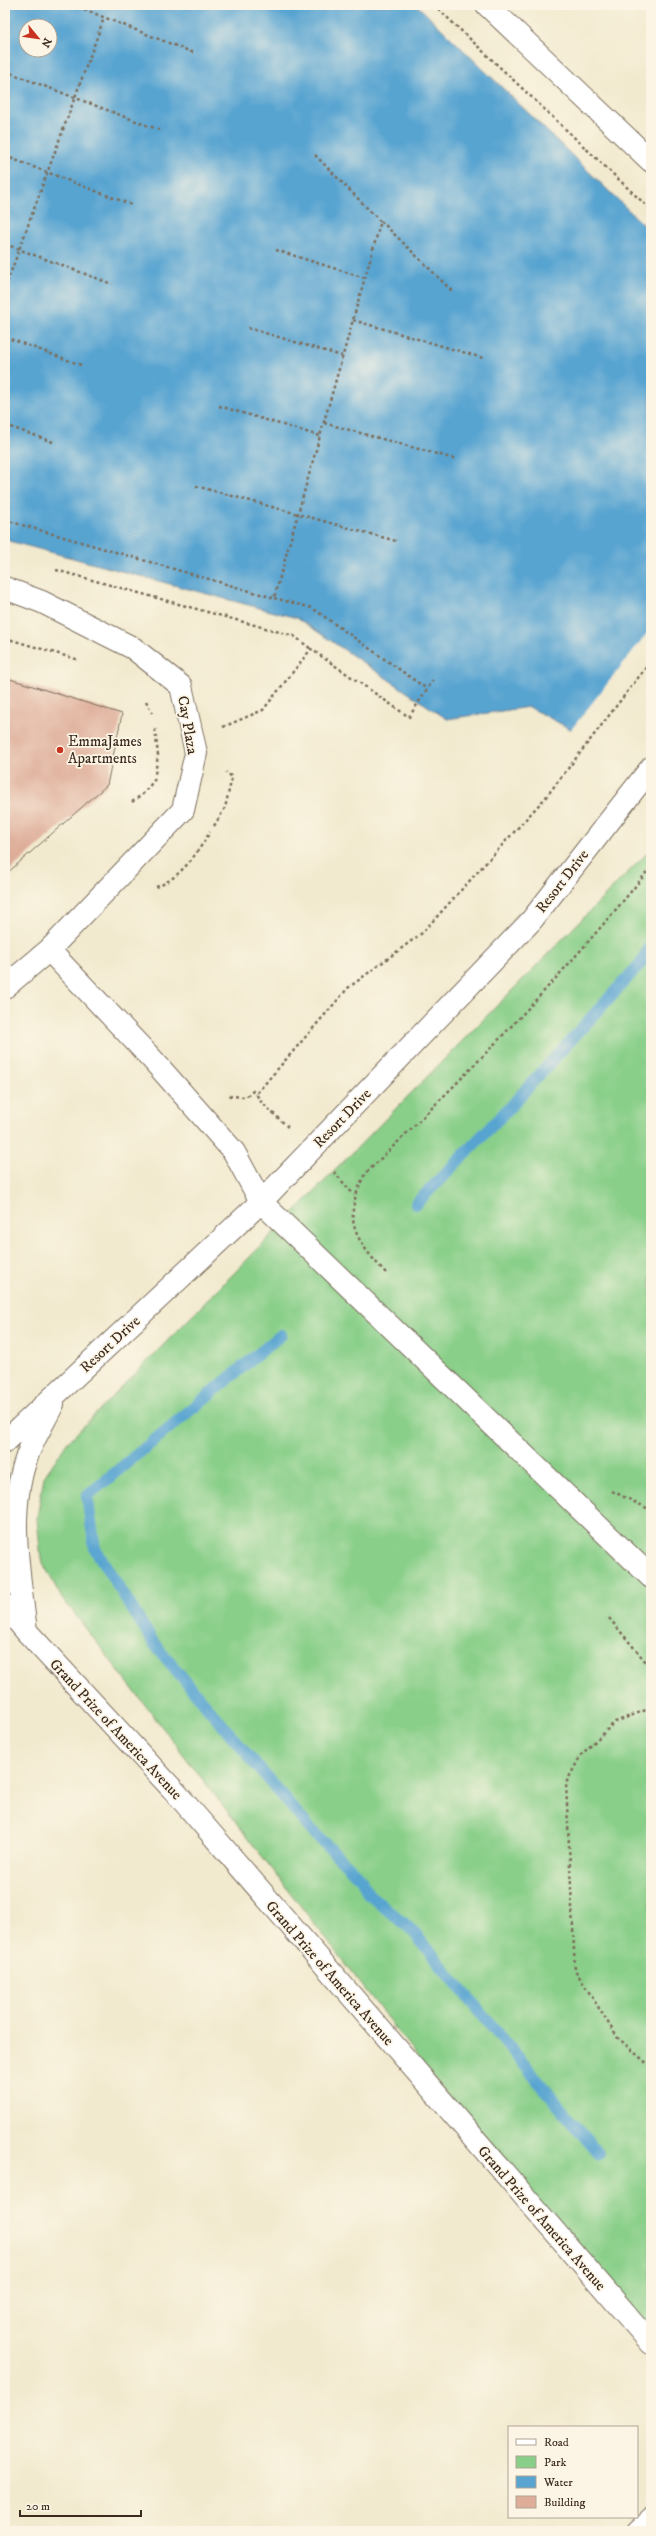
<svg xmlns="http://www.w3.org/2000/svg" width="656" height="2536" viewBox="0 0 656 2536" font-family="'IM FELL DW Pica',serif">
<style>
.green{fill:#89cf89;stroke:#627c54}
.water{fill:#59a4d1;stroke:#4a6778;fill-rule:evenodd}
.pier{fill:#f2eacf}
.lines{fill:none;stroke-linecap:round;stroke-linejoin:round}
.stream{stroke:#59a4d1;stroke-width:12}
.building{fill:#dead99}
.minor-casing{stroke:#7b6d5c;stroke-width:24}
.path{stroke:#7b6d5c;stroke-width:2.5;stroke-dasharray:3 3;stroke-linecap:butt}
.minor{stroke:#fff;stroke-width:22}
.poi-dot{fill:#c8321e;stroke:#fcf5e5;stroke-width:1.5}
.labels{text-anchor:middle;stroke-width:3.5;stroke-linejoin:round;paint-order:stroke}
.street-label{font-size:15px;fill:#3b2a1e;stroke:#fcf5e5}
.poi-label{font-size:15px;fill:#3b2a1e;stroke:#fcf5e5;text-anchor:start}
</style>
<rect width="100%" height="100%" fill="#fcf5e5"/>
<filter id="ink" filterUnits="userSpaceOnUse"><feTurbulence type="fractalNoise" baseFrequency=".025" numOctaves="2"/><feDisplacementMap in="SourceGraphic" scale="8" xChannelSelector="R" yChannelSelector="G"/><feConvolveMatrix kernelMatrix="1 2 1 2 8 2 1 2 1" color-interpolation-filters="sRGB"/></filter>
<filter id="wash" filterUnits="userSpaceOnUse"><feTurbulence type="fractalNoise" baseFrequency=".012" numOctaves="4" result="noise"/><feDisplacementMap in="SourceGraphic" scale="16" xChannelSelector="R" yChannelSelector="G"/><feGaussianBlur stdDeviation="0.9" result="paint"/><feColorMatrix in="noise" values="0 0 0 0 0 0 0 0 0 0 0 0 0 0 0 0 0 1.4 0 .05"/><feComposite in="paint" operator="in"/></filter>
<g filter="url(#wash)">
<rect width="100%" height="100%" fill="#f2eacf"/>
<path class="green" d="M651,849V2359L60,1595L41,1559L37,1518L44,1477L67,1443Z"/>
<path class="water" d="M5,5H417L651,232V772L529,707L447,719L297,618L5,540ZM26,26H50V50H26Z"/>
<path class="pier" d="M418,5H420L559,140Z
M651,628V774L570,731Z"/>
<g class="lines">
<path class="stream" d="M416,1204L511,1106L641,963L651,944
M281,1335L87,1496L95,1549L155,1645L312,1831L362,1880L368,1894L410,1928L599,2154"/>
</g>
<g id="blocks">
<path class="building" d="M7,678L122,714L107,785L5,875V686Z"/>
</g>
</g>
<g filter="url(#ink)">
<use href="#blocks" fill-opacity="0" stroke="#7b6d5c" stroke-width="1"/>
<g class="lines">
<g class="minor-casing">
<path id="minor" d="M487,5L651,161
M5,588L42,602L133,648L181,686L196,753L183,810L49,950L5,987
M49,950L152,1059L234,1152L261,1202L651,1577
M5,1442L261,1202L531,921L651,768
M5,1606L26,1631L177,1794L651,2343
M26,1631C19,1572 6,1508 29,1451C36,1435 45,1420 53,1404
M638,2531L651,2519"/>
</g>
<path class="path" d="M73,5L194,53
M434,5L651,210
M5,71L162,131
M315,155L381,222
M5,156L132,205
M5,244L112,284
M276,250L365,278
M5,288L104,18
M353,320L483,358
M248,328L342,356
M5,337L81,365
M219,406L320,436
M324,423L455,459
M5,425L56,443
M196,486L396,541
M5,520L274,598L381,221L453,292
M56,570L294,636L311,649
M274,598L312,608L427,689
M5,638L79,660
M146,701L152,713
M223,727L263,710L311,649L409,717L433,680
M155,729L158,755L155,774
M132,802L144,793L155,779
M214,826L225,808L232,777L226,772
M156,887C180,879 198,852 210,832
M229,1096L246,1097L253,1091L256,1094
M288,1127L262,1103L256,1094L348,988L422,933L546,797L651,661
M334,1172L354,1195
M386,1273C353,1238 342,1219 365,1174C466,1076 563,976 651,867
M612,1491L651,1510
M609,1618L651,1668
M651,1708L615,1722L581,1755L566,1783L575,1970L617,2037L651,2067"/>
<use href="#minor" class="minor"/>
</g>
</g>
<circle class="poi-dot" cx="60" cy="750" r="4"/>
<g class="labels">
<g class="street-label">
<text transform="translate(188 725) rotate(80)" y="5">Cay Plaza</text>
<text transform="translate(562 881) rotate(-52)" y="5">Resort Drive</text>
<text transform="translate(342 1118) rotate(-46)" y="5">Resort Drive</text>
<text transform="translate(110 1344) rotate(-43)" y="5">Resort Drive</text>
<text transform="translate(116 1729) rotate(47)" y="5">Grand Prize of America Avenue</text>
<text transform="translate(330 1973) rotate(49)" y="5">Grand Prize of America Avenue</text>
<text transform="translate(542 2218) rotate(49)" y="5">Grand Prize of America Avenue</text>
</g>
<g class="poi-label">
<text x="68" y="746">EmmaJames<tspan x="68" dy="17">Apartments</tspan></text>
</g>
</g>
<rect width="656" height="2536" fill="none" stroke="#fcf5e5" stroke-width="20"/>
<rect x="508" y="2426" width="130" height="92" fill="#fcf5e5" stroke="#afa495"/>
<rect x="516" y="2439" width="20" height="6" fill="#ffffff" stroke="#afa495"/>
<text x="544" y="2446" font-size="12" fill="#3b2a1e">Road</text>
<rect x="516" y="2456" width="20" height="12" fill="#89cf89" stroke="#afa495"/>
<text x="544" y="2466" font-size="12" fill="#3b2a1e">Park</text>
<rect x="516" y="2476" width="20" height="12" fill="#59a4d1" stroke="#afa495"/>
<text x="544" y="2486" font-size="12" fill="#3b2a1e">Water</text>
<rect x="516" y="2496" width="20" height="12" fill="#dead99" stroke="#afa495"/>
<text x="544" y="2506" font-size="12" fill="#3b2a1e">Building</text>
<g transform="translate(38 38) rotate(119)"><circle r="19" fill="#fcf5e5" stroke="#afa495"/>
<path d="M0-3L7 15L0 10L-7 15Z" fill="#c8321e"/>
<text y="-6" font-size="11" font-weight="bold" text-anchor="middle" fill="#3b2a1e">N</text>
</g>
<path d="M20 2510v6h121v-6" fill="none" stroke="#3b2a1e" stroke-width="2"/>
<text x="26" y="2510" font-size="12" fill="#3b2a1e" stroke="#fcf5e5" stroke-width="3" paint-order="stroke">20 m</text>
</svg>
